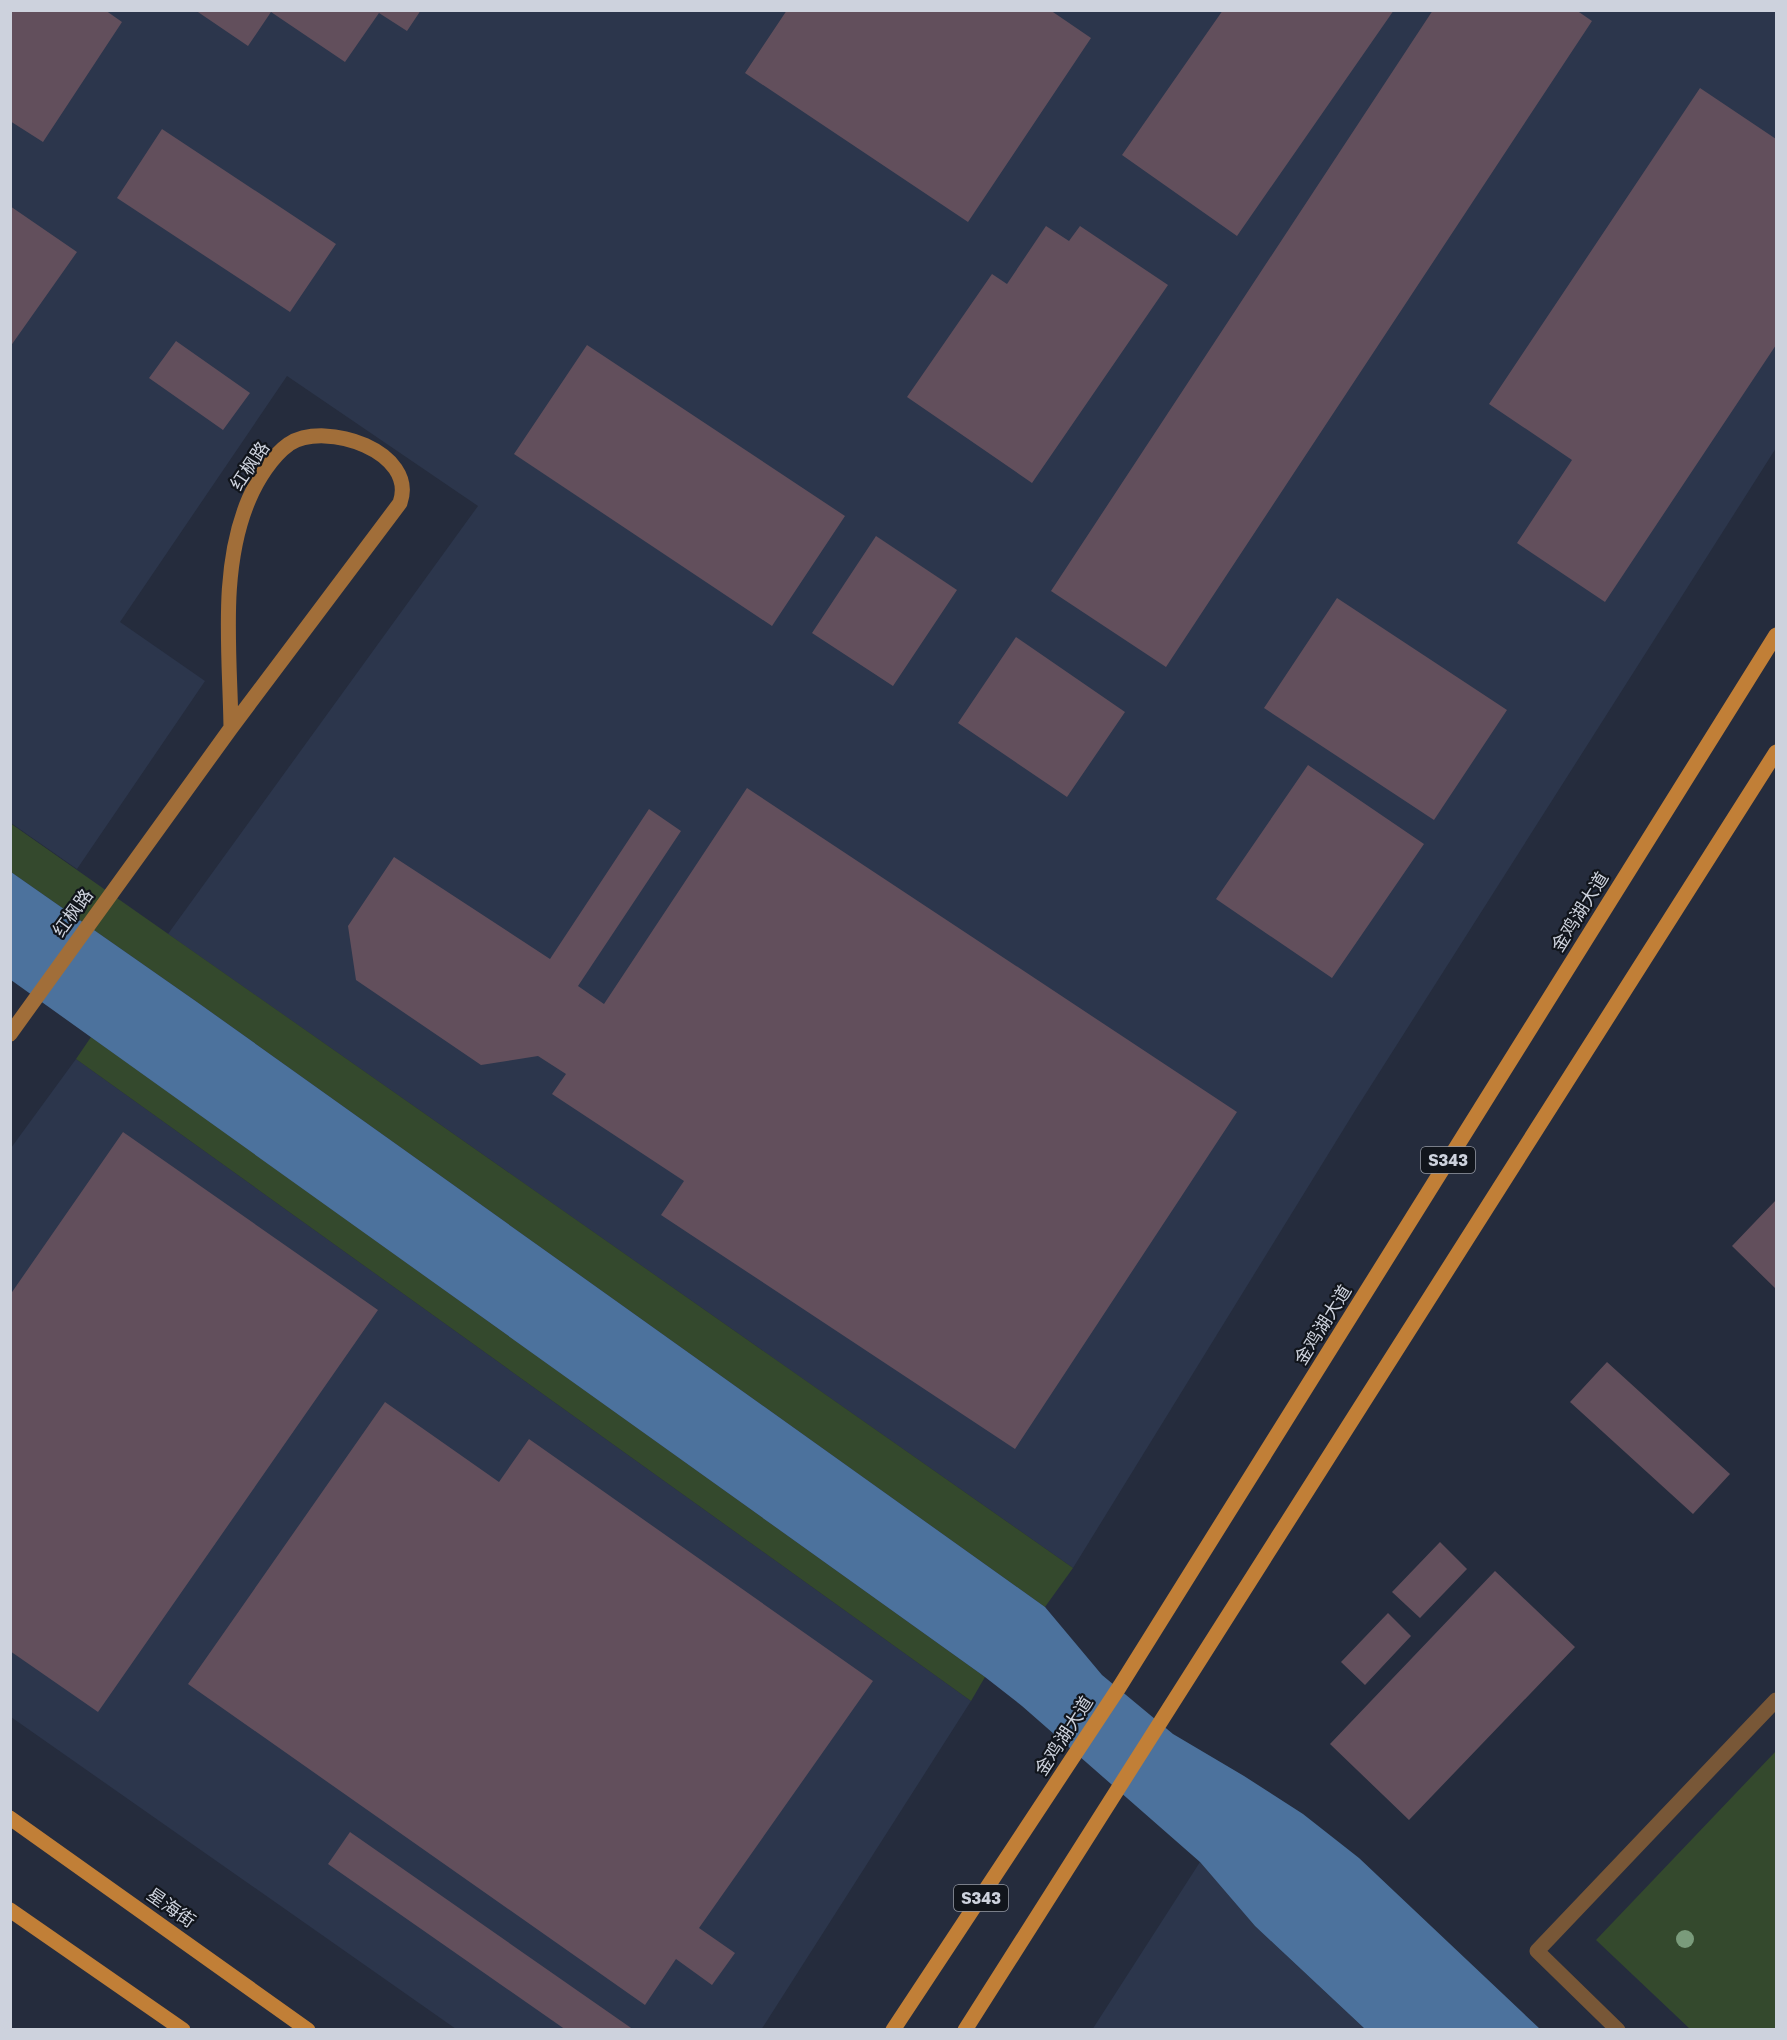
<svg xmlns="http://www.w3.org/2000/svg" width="1787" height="2040" viewBox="0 0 1787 2040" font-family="'Golos Text','Noto Sans SC',sans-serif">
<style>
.built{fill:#2c364c}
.green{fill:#34492d}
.water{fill:#4c729d}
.building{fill:#624f5c}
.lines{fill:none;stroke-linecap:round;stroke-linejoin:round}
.street{stroke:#785737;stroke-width:15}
.secondary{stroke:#a16e39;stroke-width:15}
.primary{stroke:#c17f37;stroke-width:15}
.tree{fill:#7a9b7b}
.labels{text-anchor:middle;stroke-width:4.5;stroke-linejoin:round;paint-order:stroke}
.shield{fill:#11151c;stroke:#9599a3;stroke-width:1.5}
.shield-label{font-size:16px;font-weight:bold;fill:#cdd2dd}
.street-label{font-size:18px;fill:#cdd2dd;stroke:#11151c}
</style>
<rect width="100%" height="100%" fill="#252c3d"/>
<path class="built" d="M11,11H1776V448L1356,1109L1073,1568L168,934L478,506L287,376L120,622L205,681L77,869L11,823Z
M76,1059L971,1701L761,2030L456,2029L11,1717V1148Z
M1200,1862L1255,1926L1365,2029L1092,2030Z"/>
<path class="green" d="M10,823L1073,1568L1045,1607L197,1002L11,872Z
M91,1037L985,1677L971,1701L76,1059Z
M1776,1751V2029H1690L1596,1940Z"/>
<path class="water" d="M11,872L197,1002L1045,1607L1102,1675L1173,1734L1244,1776L1303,1814L1359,1858L1540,2029H1365L1255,1926L1200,1862L1022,1706L985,1677L11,980Z"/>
<path class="building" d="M10,10H105L122,22L43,142L10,121Z
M195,10H421L407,31L379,13L345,62L271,12L248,46Z
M787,10H1050L1091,38L968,222L745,73Z
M1223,10H1394L1237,236L1122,155Z
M1433,10H1576L1592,21L1166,667L1051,591Z
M1700,88L1776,139V345L1605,602L1517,543L1572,460L1489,404Z
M162,129L336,244L290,312L117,198Z
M10,206L77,252L10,347Z
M1046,226L1069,241L1080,226L1168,285L1032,483L907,397L992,274L1007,284Z
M176,341L250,393L223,430L149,378Z
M587,345L845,516L772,626L514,454Z
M876,536L957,590L893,686L812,633Z
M1337,598L1507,710L1434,820L1264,708Z
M1016,637L1125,712L1067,797L958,723Z
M1308,765L1424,844L1332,978L1216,899Z
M747,788L1237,1112L1015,1449L661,1215L684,1181L552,1094L566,1074L538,1056L481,1065L356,980L348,926L394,857L550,959L649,809L681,831L578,986L604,1004Z
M123,1132L378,1310L98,1712L10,1651V1295Z
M1776,1200V1289L1732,1246Z
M1607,1362L1730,1474L1693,1514L1570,1402Z
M385,1402L499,1482L529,1439L873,1681L699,1928L735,1953L712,1985L676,1959L645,2005L188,1684Z
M1440,1542L1467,1569L1420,1618L1392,1592Z
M1495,1571L1575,1647L1409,1820L1330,1744Z
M1388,1613L1411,1636L1365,1685L1341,1662Z
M350,1832L634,2030H566L328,1864Z"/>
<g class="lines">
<path class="street" d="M1618,2030L1537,1951L1776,1700"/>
<path class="secondary" d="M10,1034L231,728L400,503C418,452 326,420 289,444C272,456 257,480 249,499C219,569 230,653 231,728"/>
<path class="primary" d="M10,1818L308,2030
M10,1910L183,2030
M893,2030L1120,1686L1776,635
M965,2030L1776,752"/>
</g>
<circle class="tree" cx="1685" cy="1939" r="9"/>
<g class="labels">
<g class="shield">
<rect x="1421" y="1147" width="54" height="26" rx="4.5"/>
<rect x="954" y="1885" width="54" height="26" rx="4.5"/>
</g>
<g class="shield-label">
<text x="1448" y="1166">S343</text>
<text x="981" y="1904">S343</text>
</g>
<g class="street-label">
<text transform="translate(250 466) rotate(-56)" y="6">红枫路</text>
<text transform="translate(1580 912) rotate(-58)" y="6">金鸡湖大道</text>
<text transform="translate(73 913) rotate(-54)" y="6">红枫路</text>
<text transform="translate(1323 1325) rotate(-58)" y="6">金鸡湖大道</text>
<text transform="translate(1064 1736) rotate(-57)" y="6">金鸡湖大道</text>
<text transform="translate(171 1908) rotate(35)" y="6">星海街</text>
</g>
</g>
<rect width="1787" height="2040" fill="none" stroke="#cdd2dd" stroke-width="24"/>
</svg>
